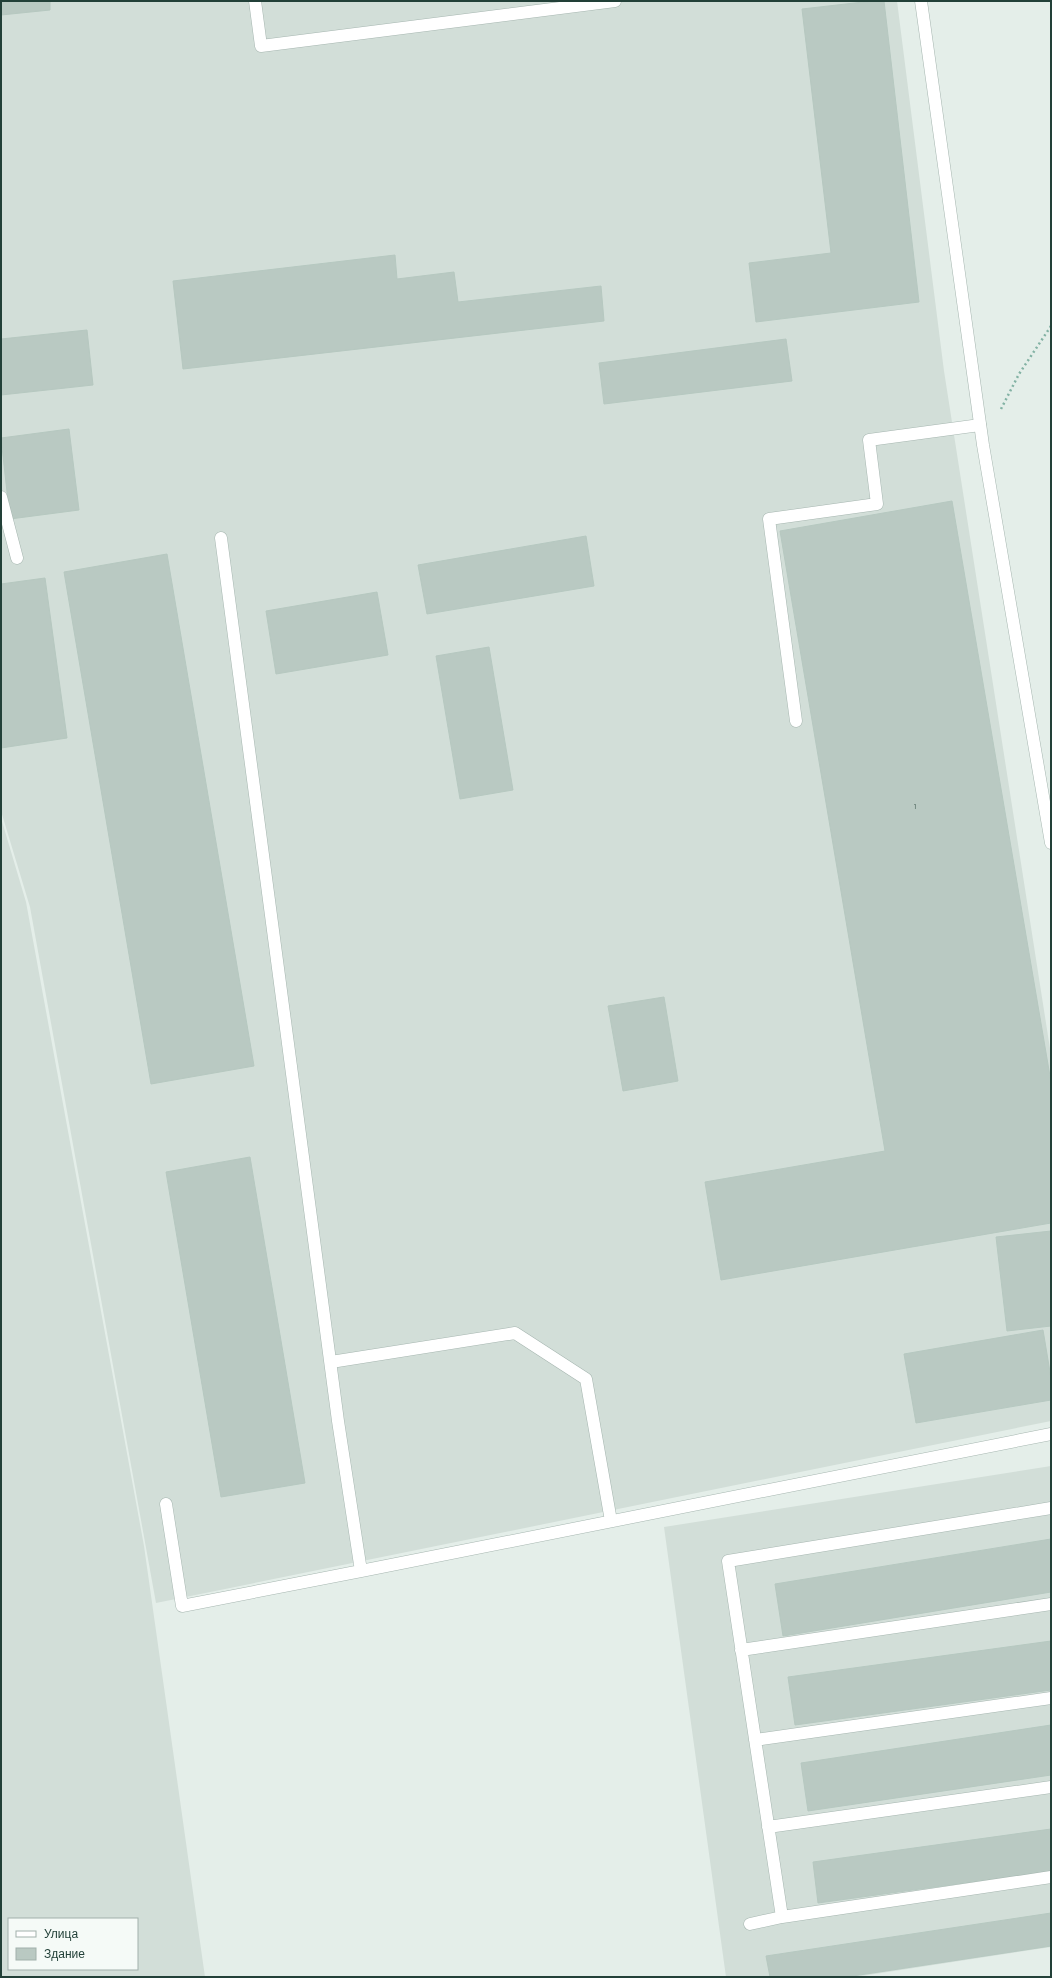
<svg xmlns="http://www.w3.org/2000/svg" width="1052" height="1978" viewBox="0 0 1052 1978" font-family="Barlow,sans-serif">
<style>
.built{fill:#d2ded8;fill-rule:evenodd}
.building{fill:#b9c9c2;stroke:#b6c8c0}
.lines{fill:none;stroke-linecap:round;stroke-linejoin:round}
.lane-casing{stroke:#a6b6b0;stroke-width:13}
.street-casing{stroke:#a6b6b0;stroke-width:13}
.path{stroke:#83b2a4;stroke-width:2.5;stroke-dasharray:2 3;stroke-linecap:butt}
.lane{stroke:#fff;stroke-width:12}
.street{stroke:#fff;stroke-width:12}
.labels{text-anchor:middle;stroke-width:3;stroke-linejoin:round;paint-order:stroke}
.number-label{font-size:8px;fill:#48625a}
</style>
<rect width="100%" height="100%" fill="#e4eee9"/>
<path class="built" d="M1,1H897L944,371L1051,1055V1421L156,1603L30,907L1,811Z
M1,818L26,902L144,1546L205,1977H1ZM9,1919H137V1969H9Z
M1051,1466V1947L855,1977H726L664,1527Z"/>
<path class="building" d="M1,1H50V10L1,15Z
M872,1H884L919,302L756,322L749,263L831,253L802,9Z
M395,255L397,279L454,272L458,302L601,286L604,321L183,369L173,281Z
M87,330L93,385L1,395V339Z
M786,339L792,381L604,404L599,363Z
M69,429L79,510L10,519L1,438Z
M952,501L1051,1082V1223L721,1280L705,1182L885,1151L780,531Z
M586,536L594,586L427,614L418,565Z
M167,554L254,1066L151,1084L64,572Z
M45,578L67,738L1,748V584Z
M377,592L388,655L276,674L266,611Z
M489,647L513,790L460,799L436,656Z
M664,997L678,1081L623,1091L608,1006Z
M250,1157L305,1483L221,1497L166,1172Z
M1051,1231V1326L1007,1331L996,1237Z
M1043,1330L1051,1378V1400L916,1423L904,1354Z
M1051,1539V1592L783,1636L775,1584Z
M1051,1641V1690L795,1725L788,1677Z
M1051,1725V1775L808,1811L801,1763Z
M1051,1829V1871L818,1903L813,1862Z
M1051,1913V1946L846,1977H770L766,1956Z"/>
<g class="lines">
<g class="lane-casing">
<path id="lane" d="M255,1L261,46L615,1
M1,497L17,558
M221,538L338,1421L361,1571L1051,1434
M796,721L769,519L877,504L869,440L980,425
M331,1362L515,1333L586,1379L611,1521
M166,1504L182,1606L361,1571
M741,1650L1051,1604
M755,1740L1051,1698
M768,1827L1051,1787
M782,1917L728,1561L1051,1508
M750,1924L782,1917L1051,1877"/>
</g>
<g class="street-casing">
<path id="street" d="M921,1L983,445L1051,843"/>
</g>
<path class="path" d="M1001,409L1019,374L1051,326"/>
<use href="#lane" class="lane"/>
<use href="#street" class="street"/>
</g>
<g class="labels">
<g class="number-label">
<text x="915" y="809">1</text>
</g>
</g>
<rect width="1052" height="1978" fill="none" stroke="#224038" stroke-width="4"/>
<rect x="8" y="1918" width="130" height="52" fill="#f5faf7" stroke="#a1b0ab"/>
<rect x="16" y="1931" width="20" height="6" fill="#ffffff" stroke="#a1b0ab"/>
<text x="44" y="1938" font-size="12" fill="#224038">Улица</text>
<rect x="16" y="1948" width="20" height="12" fill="#b9c9c2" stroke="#a1b0ab"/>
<text x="44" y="1958" font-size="12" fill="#224038">Здание</text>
</svg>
